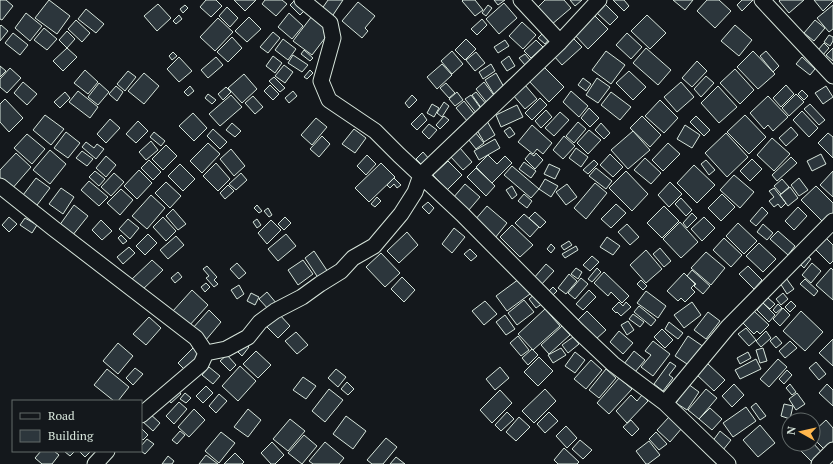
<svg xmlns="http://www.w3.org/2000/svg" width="833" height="464" viewBox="0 0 833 464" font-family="'PT Serif',serif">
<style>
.building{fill:#2c363c;stroke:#d8e6dc}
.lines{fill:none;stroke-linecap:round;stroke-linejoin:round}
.minor-casing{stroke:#d8e6dc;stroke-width:17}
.minor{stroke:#14181c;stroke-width:15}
</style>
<rect width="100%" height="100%" fill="#14181c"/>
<path class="building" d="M0,0H6L13,6L2,20L0,19Z
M49,0L70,16L57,34L35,18Z
M206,0H216L222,6L211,17L200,7Z
M234,0H256L245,11Z
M265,0H282L287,4L276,16L262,4Z
M295,0L306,9L300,15L290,5Z
M328,0H343L331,18L321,10Z
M463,0H475L483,10L475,16L462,1Z
M494,0H505L498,5Z
M545,0H564L571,8L551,25L537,8Z
M570,0H582L575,6Z
M613,0H624L629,6L624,11Z
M673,0H693L685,10Z
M707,0H719L731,11L715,28L697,11Z
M742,0H753L742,11L737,5Z
M780,0H804L789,13L779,1Z
M814,0H833V1L823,11Z
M358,2L375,16L365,28L368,31L362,38L342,21Z
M504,3L517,18L499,34L486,19Z
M158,4L171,18L157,31L144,16Z
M605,4L618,17L610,25L597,13Z
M185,5L188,8L183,13L180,9Z
M488,5L492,8L486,16L482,13Z
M833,5V29L829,32L817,18Z
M227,7L238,18L230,27L219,16Z
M86,9L104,24L96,33L78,19Z
M26,13L42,26L30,41L15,28Z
M289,13L303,26L292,39L278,27Z
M593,14L608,29L588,49L574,34Z
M179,15L182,19L176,24L173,21Z
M647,15L666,33L650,49L631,31Z
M312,16L323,24L325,38L312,55L293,41Z
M249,17L261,29L247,42L235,31Z
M218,18L233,32L215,51L200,37Z
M482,19L487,25L477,35L471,29Z
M76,20L90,33L82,42L68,29Z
M815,20L825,28L814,41L804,33Z
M522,22L536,35L523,49L509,36Z
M1,25L8,31L0,41V26Z
M735,25L752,40L739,56L721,41Z
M44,28L57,39L47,50L34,40Z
M67,31L75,39L67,48L59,40Z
M273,32L280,38L268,53L260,47Z
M544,32L550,38L545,44L538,38Z
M13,33L28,45L20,55L5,43Z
M627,33L642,47L631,59L616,45Z
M829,35L833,37V41L830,46L824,42Z
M232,37L242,48L228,62L217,52Z
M572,37L582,47L562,65L553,55Z
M283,39L296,49L288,60L275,50Z
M466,39L476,49L465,60L455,50Z
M505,40L509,46L498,53L494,47Z
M536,40L543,47L531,58L524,51Z
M824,43L829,48L823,55L818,50Z
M67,48L77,57L63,71L53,61Z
M646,48L671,70L658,85L633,63Z
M833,48V61L826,55Z
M304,50L313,58L310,61L301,54Z
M452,51L463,64L452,74L441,61Z
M606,51L625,65L611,84L592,70Z
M753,51L775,74L758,89L737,67Z
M766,51L779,66L773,72L760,56Z
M173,52L177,56L172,60L169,56Z
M476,52L485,63L475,71L466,60Z
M525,54L530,60L525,65L519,58Z
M293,55L308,65L302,72L288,63Z
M273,56L282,63L275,73L266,66Z
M509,56L515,66L507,71L501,62Z
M179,57L192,71L179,82L167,69Z
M216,57L223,65L208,78L201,70Z
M802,57L815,69L810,75L796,64Z
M697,61L707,71L692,87L682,78Z
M442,64L452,75L437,89L427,77Z
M491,64L495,71L483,79L479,72Z
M284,65L293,72L285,83L275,76Z
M0,66L6,71L0,77Z
M543,66L564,87L549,102L528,80Z
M10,68L21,78L7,93L0,87V79Z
M735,69L754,90L740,104L720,83Z
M85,70L98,82L88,94L74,83Z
M310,70L313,73L307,79L304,77Z
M128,71L136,77L125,91L117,84Z
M629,71L646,87L633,100L616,83Z
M144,73L159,86L144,104L128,91Z
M496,73L505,89L495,96L485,80Z
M244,74L257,89L242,103L228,88Z
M706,76L714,83L701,97L694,89Z
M274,77L285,88L280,92L269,81Z
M583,78L591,84L586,91L578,85Z
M597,78L610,87L598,103L586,95Z
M23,82L37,94L27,105L14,93Z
M484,82L496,98L488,104L476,89Z
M681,82L694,97L677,112L664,97Z
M99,83L109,92L98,105L88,97Z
M446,83L455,93L449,98L440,88Z
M270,85L279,94L273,100L264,91Z
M525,85L537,99L525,109L513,95Z
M786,85L794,94L781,107L773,98Z
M116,86L123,92L117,101L109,94Z
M190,86L194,91L188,96L184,92Z
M718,86L737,107L719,123L701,103Z
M826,86L833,97L823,104L815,93Z
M226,87L231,92L223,100L218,94Z
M802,90L808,96L804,100L798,94Z
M78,91L98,107L90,118L69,102Z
M293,91L297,96L289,103L285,98Z
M571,91L588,106L579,117L563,102Z
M65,92L70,98L60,108L54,102Z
M457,92L463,100L455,106L449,99Z
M476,92L487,105L482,109L472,95Z
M611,92L631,107L620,120L601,105Z
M208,94L216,100L212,104L205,98Z
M796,94L804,102L789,116L782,108Z
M231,95L242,107L220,126L209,114Z
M412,95L417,100L409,108L405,103Z
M471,95L482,110L477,114L465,99Z
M253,96L263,107L255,114L245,103Z
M768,96L788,117L773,131L768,125L764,129L750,113Z
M540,98L547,105L532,120L525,113Z
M5,99L23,118L9,132L0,122V104Z
M660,100L678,118L664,133L645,116Z
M464,101L476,116L468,122L456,108Z
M444,102L449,106L442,117L437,113Z
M432,104L439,108L434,117L427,113Z
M810,104L825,120L819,125L804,109Z
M517,105L523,117L501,127L496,115Z
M589,108L599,118L590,127L581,118Z
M546,110L552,117L541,128L535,121Z
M802,111L818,128L809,137L793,120Z
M560,112L569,120L554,136L545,128Z
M193,113L207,128L194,141L179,126Z
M422,113L427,120L417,130L411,124Z
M45,115L64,129L51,145L33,130Z
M745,115L766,137L749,154L727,132Z
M444,116L449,120L440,129L436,125Z
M642,116L661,135L650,147L630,128Z
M696,116L710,130L704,136L690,122Z
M316,118L327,127L312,145L301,135Z
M110,119L120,128L106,143L97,134Z
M138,121L148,131L136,143L126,134Z
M487,121L495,135L484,142L475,127Z
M578,122L586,129L574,143L566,136Z
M232,123L241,131L235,137L226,130Z
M601,123L610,133L604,139L595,130Z
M429,124L437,130L429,139L422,132Z
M532,125L552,143L543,154L537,149L533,154L518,142Z
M685,125L700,135L692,148L677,139Z
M510,127L515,134L509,138L504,131Z
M791,127L798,135L786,146L779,138Z
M213,129L227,142L220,149L207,136Z
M354,129L366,138L355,153L342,144Z
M589,130L601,140L588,154L577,143Z
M633,131L650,150L628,169L611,150Z
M66,132L80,143L68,158L54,148Z
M154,132L165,141L161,146L150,137Z
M475,132L484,143L476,149L468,139Z
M726,133L748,157L727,177L705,153Z
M828,133L833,137V158L818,143Z
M27,134L45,149L32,164L14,148Z
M322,136L330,144L319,157L310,149Z
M564,136L575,146L563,159L553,150Z
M772,138L790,154L774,171L757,155Z
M495,139L500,148L479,160L474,151Z
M151,141L158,150L146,160L139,152Z
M86,142L94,148L97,144L104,149L96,159L82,147Z
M208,143L220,154L202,173L190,161Z
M668,143L680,154L663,171L652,160Z
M166,145L177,156L163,170L152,159Z
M460,148L472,162L463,170L450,156Z
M576,148L588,157L581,167L569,158Z
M231,149L245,166L234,176L220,159Z
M50,150L66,164L50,184L33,170Z
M82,151L93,159L87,166L76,158Z
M423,152L430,160L423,166L416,159Z
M16,153L31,167L11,190L0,179V170Z
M530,153L534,156L536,153L543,160L535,169L525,159Z
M610,154L623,167L613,177L600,165Z
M821,154L826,164L812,171L807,161Z
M367,155L376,164L366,175L357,166Z
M488,155L497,164L505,156L512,163L492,183L476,167Z
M106,156L116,165L106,177L96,168Z
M791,157L797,163L777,181L772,175Z
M645,158L661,173L651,184L634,170Z
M752,159L762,169L750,181L740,171Z
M149,160L161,172L153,180L141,168Z
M594,160L598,164L588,174L583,170Z
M706,160L715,170L709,175L701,164Z
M448,161L462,175L447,190L433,175Z
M524,162L536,171L531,178L519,169Z
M216,163L230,179L218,191L203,176Z
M381,163L395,177L369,202L355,188Z
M180,164L195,179L183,191L168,176Z
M549,164L560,169L555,179L544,174Z
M694,165L715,185L697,203L677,183Z
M512,166L539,189L531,198L504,175Z
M476,168L495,186L486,196L467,177Z
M596,168L612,181L606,189L589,176Z
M139,170L152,183L137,199L124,186Z
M95,171L105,179L99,186L89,177Z
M626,171L648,194L632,211L609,188Z
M833,171V197L820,185Z
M114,173L124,182L111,196L101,187Z
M241,173L247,180L236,190L229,184Z
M734,175L754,192L740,208L720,190Z
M36,178L50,188L34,209L20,199Z
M394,178L401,185L397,188L394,184L390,188L387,185Z
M799,178L808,190L799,196L791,185Z
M545,179L558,186L551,197L539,189Z
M782,179L789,187L781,194L774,186Z
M89,181L108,197L99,206L81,190Z
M166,182L181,196L170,208L155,193Z
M670,182L682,194L669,207L658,195Z
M595,183L607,193L586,219L574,208Z
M465,184L480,197L468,211L453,198Z
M567,184L577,197L566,205L556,192Z
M228,185L234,191L225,199L220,193Z
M512,186L517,195L512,199L506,190Z
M816,186L833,203V214L824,223L801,200Z
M790,187L798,198L788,206L780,195Z
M61,188L74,197L63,214L49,204Z
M774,188L786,203L781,208L778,204L774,207L769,201L774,197L769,191Z
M121,189L133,200L120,215L107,203Z
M524,194L532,201L527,208L518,201Z
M722,194L735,207L721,221L708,208Z
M151,195L165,208L147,229L132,216Z
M377,197L381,201L375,207L371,204Z
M681,198L692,210L686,216L675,204Z
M428,202L434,208L429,214L422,207Z
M616,204L626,213L611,228L601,219Z
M74,205L88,216L72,236L59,226Z
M257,205L262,211L259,213L254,208Z
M487,206L507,223L495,238L474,221Z
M664,206L679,221L662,238L647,223Z
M762,207L768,213L756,226L750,221Z
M798,207L807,216L794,230L785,221Z
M268,208L272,215L269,217L264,211Z
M173,209L186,224L178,230L166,216Z
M535,212L546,222L540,228L529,218Z
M692,213L697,218L687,228L683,223Z
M524,214L539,227L530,237L515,223Z
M9,217L17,224L9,232L2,225Z
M163,217L176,231L166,241L153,227Z
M285,217L291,223L284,230L278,224Z
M704,217L715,228L702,241L691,229Z
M25,218L37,225L32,233L20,225Z
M128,219L139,228L130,239L119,229Z
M257,219L261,225L257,228L253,222Z
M101,220L112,231L102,240L92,230Z
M271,220L281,230L267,244L258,233Z
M680,222L698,242L681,258L663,239Z
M738,223L757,241L744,254L726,236Z
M627,224L639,237L630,245L618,232Z
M763,224L773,233L767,240L757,232Z
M512,225L533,245L520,257L500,237Z
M454,228L465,237L452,253L442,244Z
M778,231L795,246L788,255L770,239Z
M407,232L418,245L399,263L387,251Z
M148,234L157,243L145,255L136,246Z
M286,234L296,246L278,261L268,249Z
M121,235L127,241L123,244L118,238Z
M176,236L184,245L168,259L160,250Z
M607,237L620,246L613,255L600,247Z
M724,238L742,255L731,267L713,250Z
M826,238L833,245V261L830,264L815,249Z
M569,241L572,245L564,250L561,246Z
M759,243L776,259L763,272L746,256Z
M551,244L555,248L551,253L547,249Z
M576,246L578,250L565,258L562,254Z
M129,247L135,253L123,264L117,257Z
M660,248L671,261L664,267L653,254Z
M470,249L477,256L471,261L464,254Z
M646,250L662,269L646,283L630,265Z
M314,251L328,272L319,279L305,258Z
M706,252L725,268L711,285L691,268Z
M381,253L400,273L385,287L366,267Z
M806,255L811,259L804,268L799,263Z
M592,256L599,262L590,271L583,265Z
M152,260L163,270L140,292L130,281Z
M303,260L313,274L298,285L288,270Z
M237,263L246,273L239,279L230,269Z
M812,263L821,271L811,283L802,275Z
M546,264L554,271L540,286L533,279Z
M207,266L217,277L214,280L218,284L214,287L206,278L209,276L203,269Z
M748,266L762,280L754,289L739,274Z
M576,268L582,272L578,279L571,274Z
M597,268L601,272L592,282L588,279Z
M831,268L833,270V300L816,285Z
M692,270L710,286L703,294L694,286L696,284L687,276Z
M178,272L182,277L175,283L171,278Z
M604,272L629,296L622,303L611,292L608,296L594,283Z
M684,273L695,284L691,288L695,292L685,302L681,298L678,301L667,291Z
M569,274L577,281L566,294L558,288Z
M402,277L415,290L404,302L391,289Z
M581,278L588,284L575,299L568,293Z
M786,278L794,289L787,294L780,283Z
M519,279L530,294L507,311L496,296Z
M805,279L818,291L814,296L800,284Z
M641,280L647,286L643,290L637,284Z
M206,283L210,287L205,292L201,287Z
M239,285L244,294L237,299L231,290Z
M553,287L557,291L553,295L549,291Z
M192,290L208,305L188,327L172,312Z
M589,290L596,297L583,310L576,304Z
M646,291L666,306L658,318L637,303Z
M267,292L277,304L270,311L259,299Z
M251,293L259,297L255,305L247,301Z
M783,293L788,299L781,305L776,299Z
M535,294L543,303L536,308L529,299Z
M768,298L775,304L770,309L763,303Z
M524,300L534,312L517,325L508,313Z
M485,301L497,314L484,325L472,311Z
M791,301L796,306L790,312L785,307Z
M619,302L623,306L626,302L631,307L621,316L617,312L616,313L612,309Z
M692,302L701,315L684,328L674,315Z
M763,303L775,315L769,322L757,310Z
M778,304L782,308L776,313L773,310Z
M639,306L656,320L651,326L634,312Z
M783,308L790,315L780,326L773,319Z
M545,309L560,326L533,350L518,334Z
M209,310L221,322L205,341L192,329Z
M587,311L606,330L596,339L577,321Z
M754,311L769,325L760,334L757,331L754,334L743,323Z
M801,311L823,332L805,351L783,331Z
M708,312L720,321L706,339L694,330Z
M279,314L290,326L278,338L266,326Z
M633,314L644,322L640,327L629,319Z
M505,315L515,329L506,335L496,322Z
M149,317L161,328L146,345L133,334Z
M628,321L634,330L627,335L621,325Z
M669,322L683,333L678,339L665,329Z
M562,326L570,335L549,354L541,345Z
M746,328L756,340L749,346L738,334Z
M662,329L673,340L665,348L654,337Z
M619,331L633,343L623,354L610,342Z
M766,331L771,338L761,347L756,341Z
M296,332L308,345L297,354L285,341Z
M518,336L529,350L521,356L510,343Z
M688,336L704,347L690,366L675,356Z
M776,336L782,343L776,348L770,341Z
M573,337L579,344L568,353L562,345Z
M833,339V366L819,353Z
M653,341L670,354L653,376L641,367L651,355L645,351Z
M790,341L797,348L785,358L779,351Z
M118,343L133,356L118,374L103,361Z
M245,343L249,347L242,356L238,352Z
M193,348L202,357L187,372L178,363Z
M561,348L566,355L553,363L548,355Z
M763,348L767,361L760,363L756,350Z
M532,349L538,355L528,365L522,358Z
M256,351L271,365L258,378L243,364Z
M634,351L645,360L635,372L624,364Z
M575,352L585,360L575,373L565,366Z
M748,352L751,358L740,364L737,358Z
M227,355L236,365L230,371L220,361Z
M539,357L553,371L538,386L524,372Z
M756,359L761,369L740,379L735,370Z
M778,359L787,367L769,387L760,379Z
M591,360L602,370L586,389L574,379Z
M670,362L676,366L669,375L673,378L663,391L654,384Z
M816,362L826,374L819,380L809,368Z
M707,363L725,380L714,391L696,374Z
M240,366L256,381L238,401L222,386Z
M209,367L220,376L213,384L202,375Z
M500,367L509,378L495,390L486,379Z
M135,368L143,374L133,385L126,378Z
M107,369L129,387L118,401H114L94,385Z
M336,369L346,377L338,387L328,378Z
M606,369L616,378L599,398L589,390Z
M787,370L792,375L784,384L779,379Z
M303,377L316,386L306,399L293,390Z
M619,378L632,389L609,414L597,403Z
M347,382L354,389L348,395L341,389Z
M688,384L699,392L687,410L676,403Z
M734,384L744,395L732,407L722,396Z
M790,384L796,392L792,395L786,388Z
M827,384L833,390V406L819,393Z
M206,386L213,393L203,403L196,396Z
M176,388L181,394L171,403L166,397Z
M329,389L343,400L325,422L312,411Z
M545,389L556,401L534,423L522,411Z
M706,389L717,398L699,419L688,410Z
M500,390L512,403L492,423L480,410Z
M185,393L191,398L186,403L180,399Z
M797,393L805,404L796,410L789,399Z
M219,394L227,401L216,413L209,406Z
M631,395L637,401L642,395L648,401L627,423L616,411Z
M179,402L187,409L174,424L166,416Z
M756,403L766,416L760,420L751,407Z
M784,404L793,406L790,419L781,416Z
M746,407L756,421L733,437L723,423Z
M710,408L722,419L712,430L699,419Z
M194,409L205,420L189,437L178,427Z
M248,409L261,420L248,437L234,427Z
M507,412L514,419L501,431L495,425Z
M549,412L558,421L545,433L537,424Z
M149,413L160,423L153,431L141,420Z
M346,416L366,431L353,449L333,434Z
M519,417L530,427L516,441L506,432Z
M669,417L682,428L670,442L657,430Z
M290,419L305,431L288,451L273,439Z
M631,420L639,429L632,436L623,427Z
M826,420L833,428V446L827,452L813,438V432Z
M760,425L775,443L758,457L743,440Z
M566,426L577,438L567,448L556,436Z
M141,428L148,435L143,440L141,438Z
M180,431L185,435L177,444L172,440Z
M720,431L731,440L723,450L712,442Z
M221,432L235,443L219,463L205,451Z
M656,432L667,444L659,450L649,439Z
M304,435L317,446L302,464L288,453Z
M386,438L397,447L383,464H372L367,460Z
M147,439L154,444L145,454L141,451V446Z
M580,440L592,450L583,459L572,449Z
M649,441L660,455L648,464H646L636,451Z
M272,442L284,455L275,464H271L261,453Z
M325,442L344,458L339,464H313L309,461Z
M813,443L824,455L814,464L798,448L803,444H813Z
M564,448L579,462L577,464H558L554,460Z
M41,451H54L59,455L52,464H42L35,458Z
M64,451H75L70,456Z
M79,451H91L85,457Z
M235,453L244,462L242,464H224Z
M206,455L218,464H199Z
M168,456L174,461L172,464H162Z
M396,457L405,464H390Z"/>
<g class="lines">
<g class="minor-casing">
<path id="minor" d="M302,0L330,23L333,38L321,81L329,100L375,131L399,155L462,214L578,331L613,364L665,403L728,464
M521,0L560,42
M762,0L833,76
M0,186L53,228L196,338L206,353L201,364L141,415
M206,353L226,349L248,337L260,322L275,311L302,297L320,284L341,271L353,258L374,246L401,214L415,192L421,175L560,42L599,0
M665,403L728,327L833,221
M95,464L107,451
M819,464L833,450"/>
</g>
<use href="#minor" class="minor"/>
</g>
<rect x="12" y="400" width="130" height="52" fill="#14181c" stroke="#626a69"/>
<rect x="20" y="413" width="20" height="6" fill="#14181c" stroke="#626a69"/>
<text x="48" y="420" font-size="12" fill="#d8e6dc">Road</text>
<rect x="20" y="430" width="20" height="12" fill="#2c363c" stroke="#626a69"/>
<text x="48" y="440" font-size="12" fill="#d8e6dc">Building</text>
<g transform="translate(801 432) rotate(278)"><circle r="19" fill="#14181c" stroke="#626a69"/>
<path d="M0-3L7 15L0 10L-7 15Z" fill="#ffb74d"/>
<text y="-6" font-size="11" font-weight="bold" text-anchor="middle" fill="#d8e6dc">N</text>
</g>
</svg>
